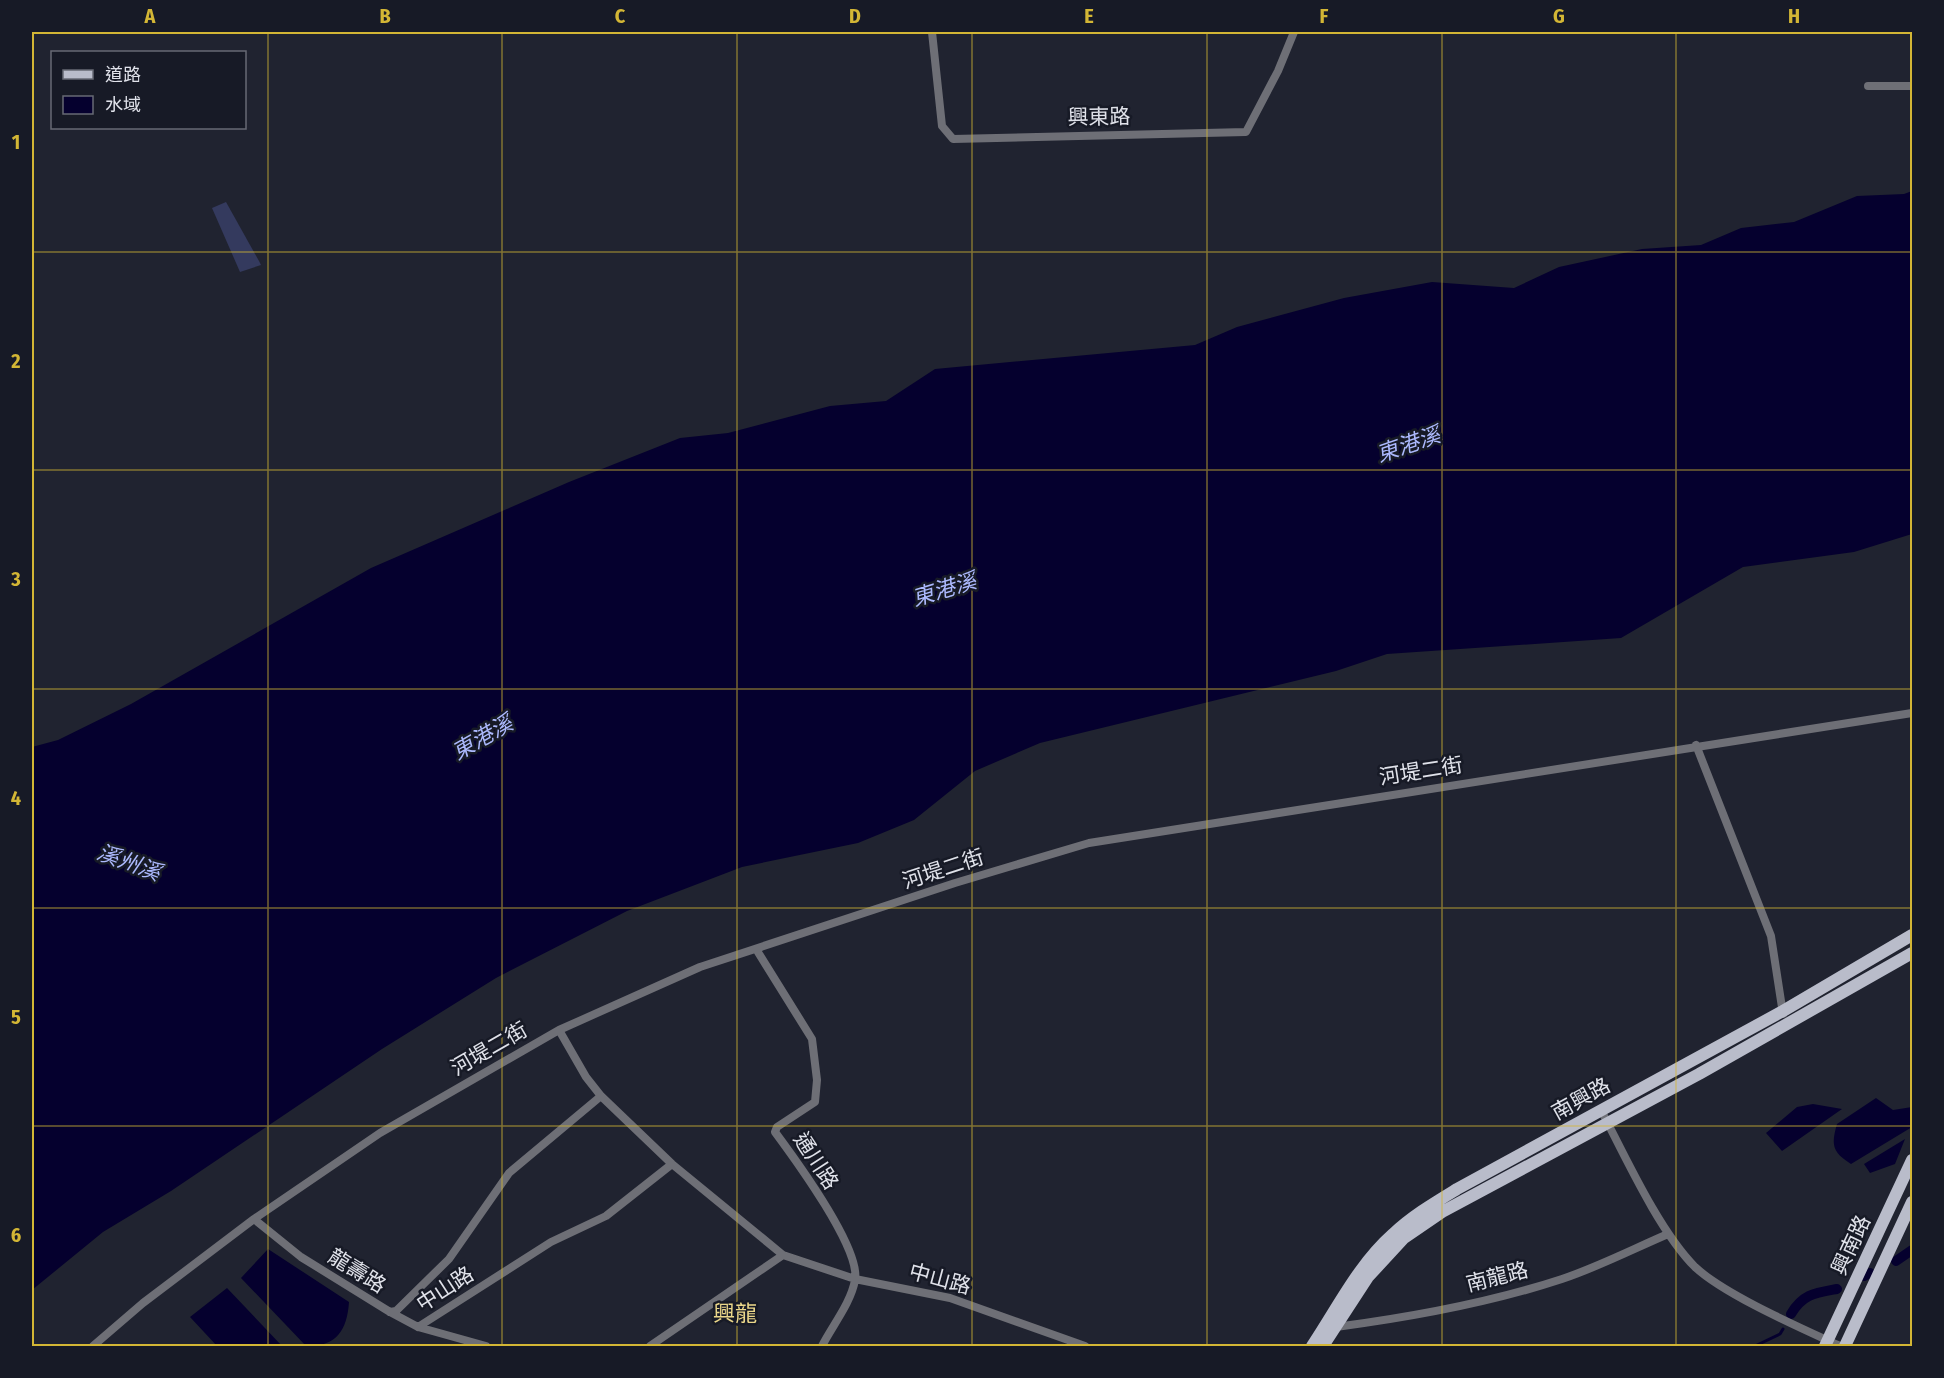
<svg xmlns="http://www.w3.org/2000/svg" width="1944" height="1378" viewBox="0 0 1944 1378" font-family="'Fira Sans Condensed','Noto Sans TC',sans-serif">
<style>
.green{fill:#343a5e}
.water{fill:#05002e}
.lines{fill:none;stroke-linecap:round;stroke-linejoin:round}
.stream{stroke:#05002e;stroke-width:3}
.canal{stroke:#05002e;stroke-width:10}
.street{stroke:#6e6f76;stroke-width:8}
.primary{stroke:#b9bcca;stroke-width:12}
.grid{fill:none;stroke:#d3b635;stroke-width:1.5;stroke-opacity:0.55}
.labels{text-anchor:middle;stroke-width:5;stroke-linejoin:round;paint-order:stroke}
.street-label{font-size:21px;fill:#e0e2ea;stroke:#171a26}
.water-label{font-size:22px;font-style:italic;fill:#acb9fd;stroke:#171a26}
.neighbourhood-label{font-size:22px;fill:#ebd78a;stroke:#171a26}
.neatline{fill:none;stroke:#d3b635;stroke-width:2}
.grid-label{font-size:20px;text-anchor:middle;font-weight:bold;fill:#d3b635}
</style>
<rect width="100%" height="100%" fill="#202330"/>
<path class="green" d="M226,202L259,261L261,265L240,272L212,208Z"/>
<path class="water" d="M1912,191V534L1854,552L1743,567L1621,638L1387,654L1336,671L1040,743L975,771L914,820L858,843L742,867L627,911L496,978L382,1049L171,1191L103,1232L32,1290V747L58,740L131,704L371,568L569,482L680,438L728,433L830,406L886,401L935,369L1195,345L1237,327L1344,298L1432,282L1514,288L1559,267L1642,249L1701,245L1741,228L1794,222L1857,196L1904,194Z
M1876,1098L1893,1110L1912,1107V1127L1851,1164C1832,1152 1831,1145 1837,1124Z
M1813,1104L1842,1109L1782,1151L1766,1133L1797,1107Z
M1905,1139L1895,1164L1870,1173L1864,1164Z
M268,1249L349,1302C347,1331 336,1347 306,1346L241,1278Z
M227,1288L282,1346H217L190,1317Z"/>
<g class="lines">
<path class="stream" d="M1755,1346L1780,1334L1783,1329"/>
<path class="canal" d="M1896,1261L1912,1250
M1864,1276L1870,1273
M1791,1314C1803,1294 1815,1293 1837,1289"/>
<path class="street" d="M932,32L942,126L953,139L1246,132L1278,71L1294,32
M1868,86H1912
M1696,745L1771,936L1783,1014
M756,949L812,1039L817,1080L815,1102L777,1127L775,1132C795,1159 861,1249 855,1280C851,1303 832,1326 822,1346
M601,1096L672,1164L783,1255L855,1279L950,1298L1085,1346
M1601,1110C1625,1156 1659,1231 1695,1267C1725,1295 1801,1328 1840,1346
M254,1219L301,1257L390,1312L418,1327L486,1346
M390,1312L396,1311L449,1259L509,1173L601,1096L586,1077L559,1030
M1334,1325L1336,1327C1412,1317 1489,1303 1562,1279C1598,1267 1633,1249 1668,1234
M418,1327L551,1242L606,1216L672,1164
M93,1346L143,1303L254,1219L380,1133L559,1030L700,967L955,883L1089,843L1912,713
M650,1346L783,1255"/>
<path class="primary" d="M1312,1346C1337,1309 1358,1265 1393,1234C1412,1216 1434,1203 1457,1189L1783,1011L1912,935
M1323,1346L1368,1277L1404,1238L1442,1212L1699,1074L1912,953
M1825,1346L1912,1160
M1845,1346L1912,1202"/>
</g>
<path class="grid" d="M268,32V1346M502,32V1346M737,32V1346M972,32V1346M1207,32V1346M1442,32V1346M1676,32V1346M32,252H1912M32,470H1912M32,689H1912M32,908H1912M32,1126H1912"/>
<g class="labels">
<g class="street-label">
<text transform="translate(1099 117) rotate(-1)" y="7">興東路</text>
<text transform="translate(1421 771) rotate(-9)" y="7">河堤二街</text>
<text transform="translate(943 869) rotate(-18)" y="7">河堤二街</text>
<text transform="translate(489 1049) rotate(-30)" y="7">河堤二街</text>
<text transform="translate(1581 1099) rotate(-29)" y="7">南興路</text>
<text transform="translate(816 1161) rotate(57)" y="7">通川路</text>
<text transform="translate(1851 1245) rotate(-65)" y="7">興南路</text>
<text transform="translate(357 1271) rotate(32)" y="7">龍壽路</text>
<text transform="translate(1497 1277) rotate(-14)" y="7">南龍路</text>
<text transform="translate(940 1279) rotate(15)" y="7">中山路</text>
<text transform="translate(445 1289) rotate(-33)" y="7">中山路</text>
</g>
<g class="water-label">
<text transform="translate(1408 444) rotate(-19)" y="8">東港溪</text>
<text transform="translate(944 589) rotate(-17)" y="8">東港溪</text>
<text transform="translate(482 737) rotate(-30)" y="8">東港溪</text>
<text transform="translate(129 862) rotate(20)" y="8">溪州溪</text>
</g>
<g class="neighbourhood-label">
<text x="735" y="1321">興龍</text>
</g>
</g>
<rect width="1944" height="1378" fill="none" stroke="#171a26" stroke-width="66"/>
<rect x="51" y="51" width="195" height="78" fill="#171a26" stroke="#676a74" stroke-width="1.5"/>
<rect x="63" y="70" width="30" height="9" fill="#b9bcca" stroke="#676a74" stroke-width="1.5"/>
<text x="105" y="81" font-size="18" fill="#e0e2ea">道路</text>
<rect x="63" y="96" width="30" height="18" fill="#05002e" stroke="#676a74" stroke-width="1.5"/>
<text x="105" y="111" font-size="18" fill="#e0e2ea">水域</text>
<rect x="33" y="33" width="1878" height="1312" class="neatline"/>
<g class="grid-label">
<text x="150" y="23">A</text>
<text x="385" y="23">B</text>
<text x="620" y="23">C</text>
<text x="855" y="23">D</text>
<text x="1089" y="23">E</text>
<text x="1324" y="23">F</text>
<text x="1559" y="23">G</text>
<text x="1794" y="23">H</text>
<text x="16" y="149">1</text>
<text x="16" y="368">2</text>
<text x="16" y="586">3</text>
<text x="16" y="805">4</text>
<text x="16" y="1024">5</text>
<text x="16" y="1242">6</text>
</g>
</svg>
